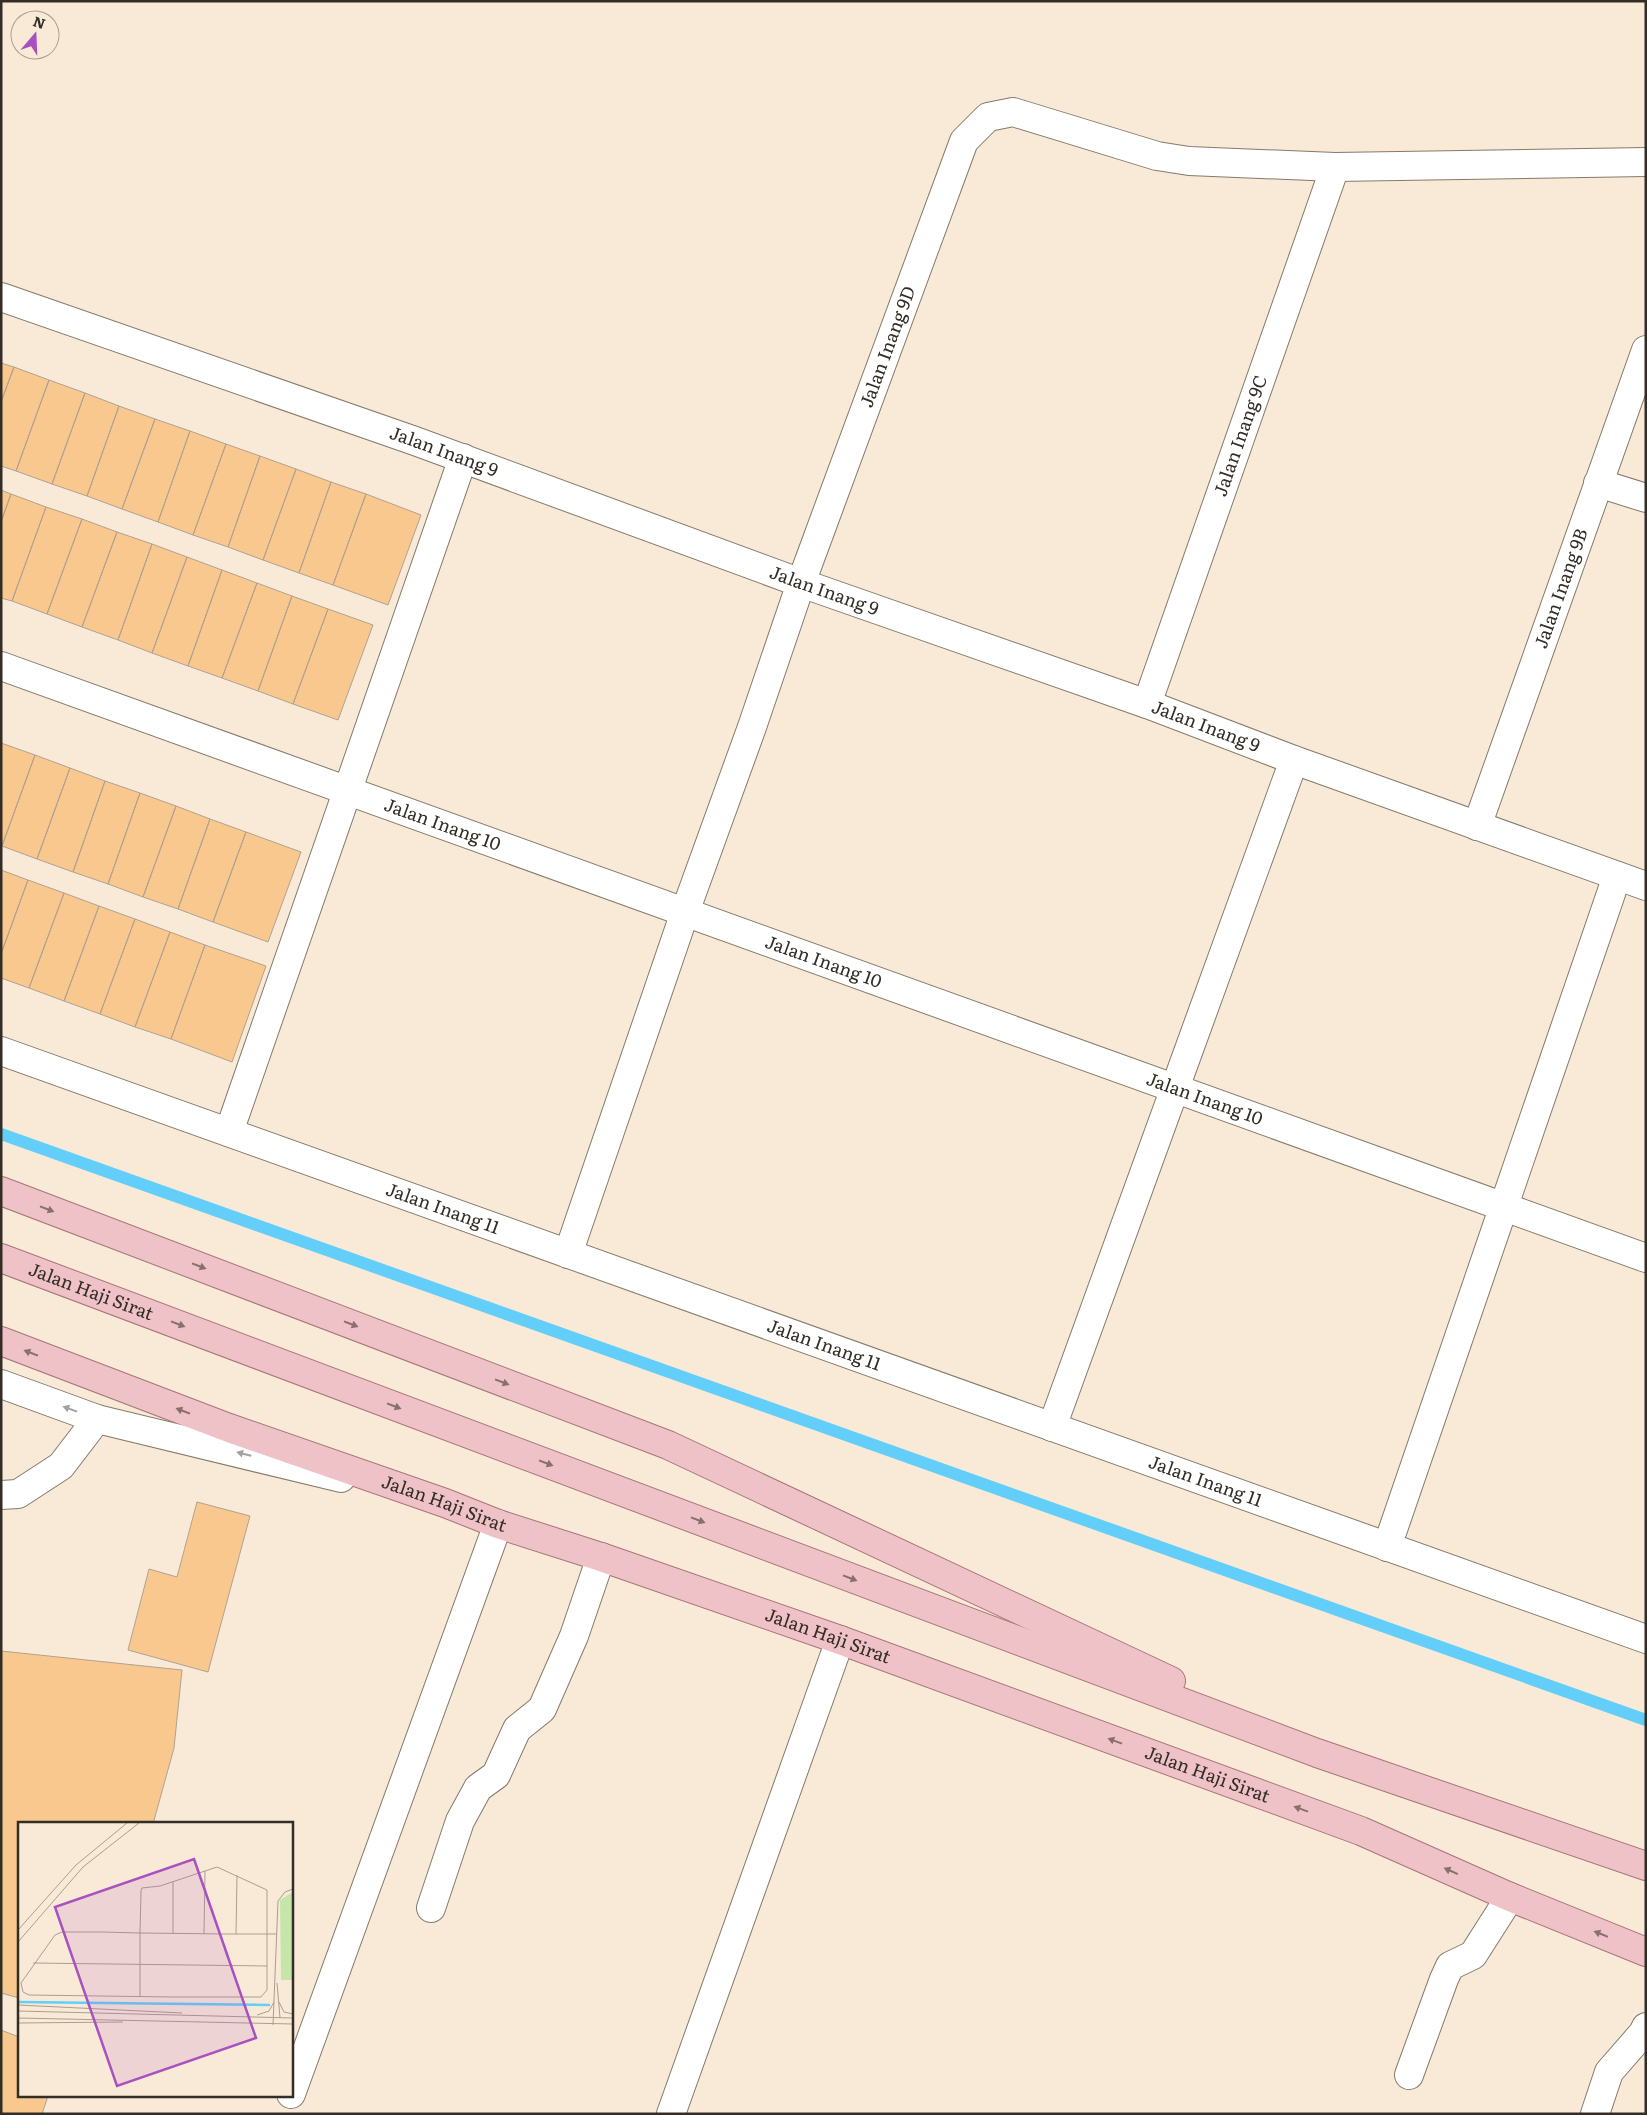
<svg xmlns="http://www.w3.org/2000/svg" width="1647" height="2115" viewBox="0 0 1647 2115" font-family="Literata,serif">
<style>
.lines{fill:none;stroke-linecap:round;stroke-linejoin:round}
.stream{stroke:#62cef9;stroke-width:12}
.building{fill:#f9c88e;stroke:#b0a191}
.minor-casing{stroke:#867969;stroke-width:30}
.major-casing{stroke:#a77477;stroke-width:30}
.minor{stroke:#fff;stroke-width:28}
.major{stroke:#efc2c8;stroke-width:28}
.oneway{fill:#88706f}
.oneway2{fill:#a3a09d}
.labels{text-anchor:middle;stroke-width:5;stroke-linejoin:round;paint-order:stroke}
.street-label{font-size:18px;fill:#332d26;stroke:#f9ead8}
.inset-river{fill:none;stroke:#62cef9;stroke-width:2.5}
.inset-road{fill:none;stroke:#aa9e91;stroke-width:1}
.view{fill:#a951be;fill-opacity:0.15;stroke:#a951be;stroke-width:2.5}
.inset-edge{fill:none;stroke:#332d26;stroke-width:2.5}
</style>
<rect width="100%" height="100%" fill="#f9ead8"/>
<g class="lines">
<path class="stream" d="M1,1134L1646,1720"/>
</g>
<path class="building" d="M1,363L14,367L1,402Z
M14,367L49,380L16,471L1,466V402Z
M49,380L85,393L52,484L16,471Z
M85,393L119,406L87,496L52,484Z
M119,406L155,419L122,509L87,496Z
M155,419L190,431L158,522L122,509Z
M190,431L226,444L193,535L158,522Z
M226,444L260,456L228,547L193,535Z
M260,456L296,469L263,560L228,547Z
M296,469L331,482L299,573L263,560Z
M331,482L366,494L333,585L299,573Z
M1,490L11,494L1,522Z
M11,494L46,507L12,601L1,598V522Z
M366,494L421,515L388,605L333,585Z
M46,507L82,519L47,614L12,601Z
M82,519L117,532L82,627L47,614Z
M117,532L152,544L118,640L82,627Z
M152,544L187,557L152,653L118,640Z
M187,557L222,570L188,666L152,653Z
M222,570L257,583L222,678L188,666Z
M257,583L292,596L258,691L222,678Z
M292,596L328,609L293,704L258,691Z
M328,609L373,625L338,720L293,704Z
M1,743L35,755L2,846H1Z
M35,755L70,768L37,859L2,846Z
M70,768L105,781L73,872L37,859Z
M105,781L140,793L108,884L73,872Z
M140,793L176,806L143,897L108,884Z
M176,806L210,819L178,909L143,897Z
M210,819L246,832L213,922L178,909Z
M246,832L301,852L268,942L213,922Z
M1,870L28,880L1,954Z
M28,880L64,893L29,988L1,978V954Z
M64,893L99,906L64,1001L29,988Z
M99,906L135,919L100,1014L64,1001Z
M135,919L170,932L135,1027L100,1014Z
M170,932L205,945L171,1039L135,1027Z
M205,945L266,966L232,1062L171,1039Z
M197,1502L250,1516L208,1672L128,1650L149,1569L177,1577Z
M1,1651L182,1670L174,1748L153,1824H19V1998L1,1993Z
M1,2030L19,2037V2096H48L42,2114H1Z"/>
<g class="lines">
<g class="minor-casing">
<g id="minor">
<path id="s1" d="M1,297L415,441L801,583L1147,704L1294,760L1646,886"/>
<path d="M1598,483L1646,498"/>
<path id="s2" d="M1,666L1646,1258"/>
<path id="s3" d="M1147,704L1335,167"/>
<path id="s4" d="M1477,826L1646,350"/>
<path id="s5" d="M1,1051L1646,1639"/>
<path d="M229,1132L463,458"/>
<path id="s6" d="M568,1254L685,912L752,727L801,583L964,141L988,117L1013,112L1157,156L1189,161L1335,167L1646,162"/>
<path d="M1,1384L97,1419L341,1478"/>
<path d="M1052,1427L1294,760"/>
<path d="M1,1495L18,1494L61,1466L97,1419"/>
<path d="M1387,1547L1617,876"/>
<path d="M431,1908L460,1821L478,1788L496,1775L517,1729L542,1709L574,1636L601,1557"/>
<path d="M1409,2075L1444,1979L1450,1966L1473,1955L1510,1897"/>
<path d="M291,2094L498,1524"/>
<path d="M671,2114L840,1640"/>
<path d="M1595,2114L1609,2072L1643,2033L1646,2027"/>
</g>
</g>
<g class="major-casing">
<g id="major">
<path d="M1,1191L668,1445L1171,1681"/>
<path id="s7" d="M1,1258L1317,1753L1646,1866"/>
<path id="s8" d="M1,1341L229,1428L445,1503L498,1524L601,1557L840,1640L1361,1831L1510,1897L1646,1952"/>
</g>
</g>
<use href="#minor" class="minor"/>
<use href="#major" class="major"/>
</g>
<defs><path id="oneway-solid" d="M-6-.8H1V-3.2L6.5 0L1 3.2V.8H-6Z" transform="scale(1.25)"/></defs>
<g class="oneway">
<use href="#oneway-solid" transform="translate(47 1209) rotate(21)"/>
<use href="#oneway-solid" transform="translate(199 1266) rotate(21)"/>
<use href="#oneway-solid" transform="translate(178 1324) rotate(21)"/>
<use href="#oneway-solid" transform="translate(351 1324) rotate(21)"/>
<use href="#oneway-solid" transform="translate(31 1353) rotate(-159)"/>
<use href="#oneway-solid" transform="translate(502 1382) rotate(21)"/>
<use href="#oneway-solid" transform="translate(394 1406) rotate(21)"/>
<use href="#oneway-solid" transform="translate(183 1411) rotate(-159)"/>
<use href="#oneway-solid" transform="translate(546 1463) rotate(21)"/>
<use href="#oneway-solid" transform="translate(698 1520) rotate(21)"/>
<use href="#oneway-solid" transform="translate(850 1578) rotate(21)"/>
<use href="#oneway-solid" transform="translate(1115 1741) rotate(-160)"/>
<use href="#oneway-solid" transform="translate(1301 1809) rotate(-160)"/>
<use href="#oneway-solid" transform="translate(1451 1871) rotate(-156)"/>
<use href="#oneway-solid" transform="translate(1601 1934) rotate(-158)"/>
</g>
<g class="oneway2">
<use href="#oneway-solid" transform="translate(70 1409) rotate(-160)"/>
<use href="#oneway-solid" transform="translate(244 1454) rotate(-166)"/>
</g>
<g class="labels">
<g class="street-label">
<text dy="6" stroke="none"><textPath href="#s6" startOffset="962">Jalan Inang 9D</textPath></text>
<text dy="6" stroke="none"><textPath href="#s3" startOffset="284">Jalan Inang 9C</textPath></text>
<text dy="6" stroke="none"><textPath href="#s1" startOffset="469">Jalan Inang 9</textPath></text>
<text dy="6" stroke="none"><textPath href="#s4" startOffset="252">Jalan Inang 9B</textPath></text>
<text dy="6" stroke="none"><textPath href="#s1" startOffset="874">Jalan Inang 9</textPath></text>
<text dy="6" stroke="none"><textPath href="#s1" startOffset="1279">Jalan Inang 9</textPath></text>
<text dy="6" stroke="none"><textPath href="#s2" startOffset="469">Jalan Inang 10</textPath></text>
<text dy="6" stroke="none"><textPath href="#s2" startOffset="874">Jalan Inang 10</textPath></text>
<text dy="6" stroke="none"><textPath href="#s2" startOffset="1279">Jalan Inang 10</textPath></text>
<text dy="6" stroke="none"><textPath href="#s5" startOffset="469">Jalan Inang 11</textPath></text>
<text dy="6" stroke="none"><textPath href="#s7" startOffset="96">Jalan Haji Sirat</textPath></text>
<text dy="6" stroke="none"><textPath href="#s5" startOffset="874">Jalan Inang 11</textPath></text>
<text dy="6" stroke="none"><textPath href="#s5" startOffset="1279">Jalan Inang 11</textPath></text>
<text dy="6" stroke="none"><textPath href="#s8" startOffset="472">Jalan Haji Sirat</textPath></text>
<text dy="6" stroke="none"><textPath href="#s8" startOffset="878">Jalan Haji Sirat</textPath></text>
<text dy="6" stroke="none"><textPath href="#s8" startOffset="1282">Jalan Haji Sirat</textPath></text>
</g>
</g>
<g transform="translate(18 1822)">
<rect width="275" height="275" fill="#f9ead8"/>
<path d="M275,70V158H263L262,78Z" fill="#c6e5a9"/>
<path class="inset-river" d="M0,180L252,183"/>
<path class="inset-road" d="M0,108L58,43L109,1M155,111V60M186,112L187,49M218,112L219,53M0,120L65,45L121,1M15,141L249,144M259,161L262,196M122,174V111L123,69L124,66L142,64L199,45L249,68V168L243,175H154L11,173L5,170L3,161L37,113L44,110H85L122,111L209,112H259M261,180L266,190L275,192M0,183L164,191M0,189L275,196M239,193L251,189L256,180M0,196L275,202M0,201L105,200M255,203L260,79L267,70L275,67"/>
<path class="view" d="M176,37L238,216L99,264L37,85Z"/>
<rect width="275" height="275" class="inset-edge"/>
</g>
<rect width="1647" height="2115" fill="none" stroke="#332d26" stroke-width="5"/>
<g transform="translate(35 35) rotate(19)"><circle r="24" fill="#f9ead8" stroke="#aa9e91"/>
<path d="M0-4L9 19L0 12L-9 19Z" fill="#a951be"/>
<text y="-8" font-size="14" font-weight="bold" text-anchor="middle" fill="#332d26">N</text>
</g>
</svg>
